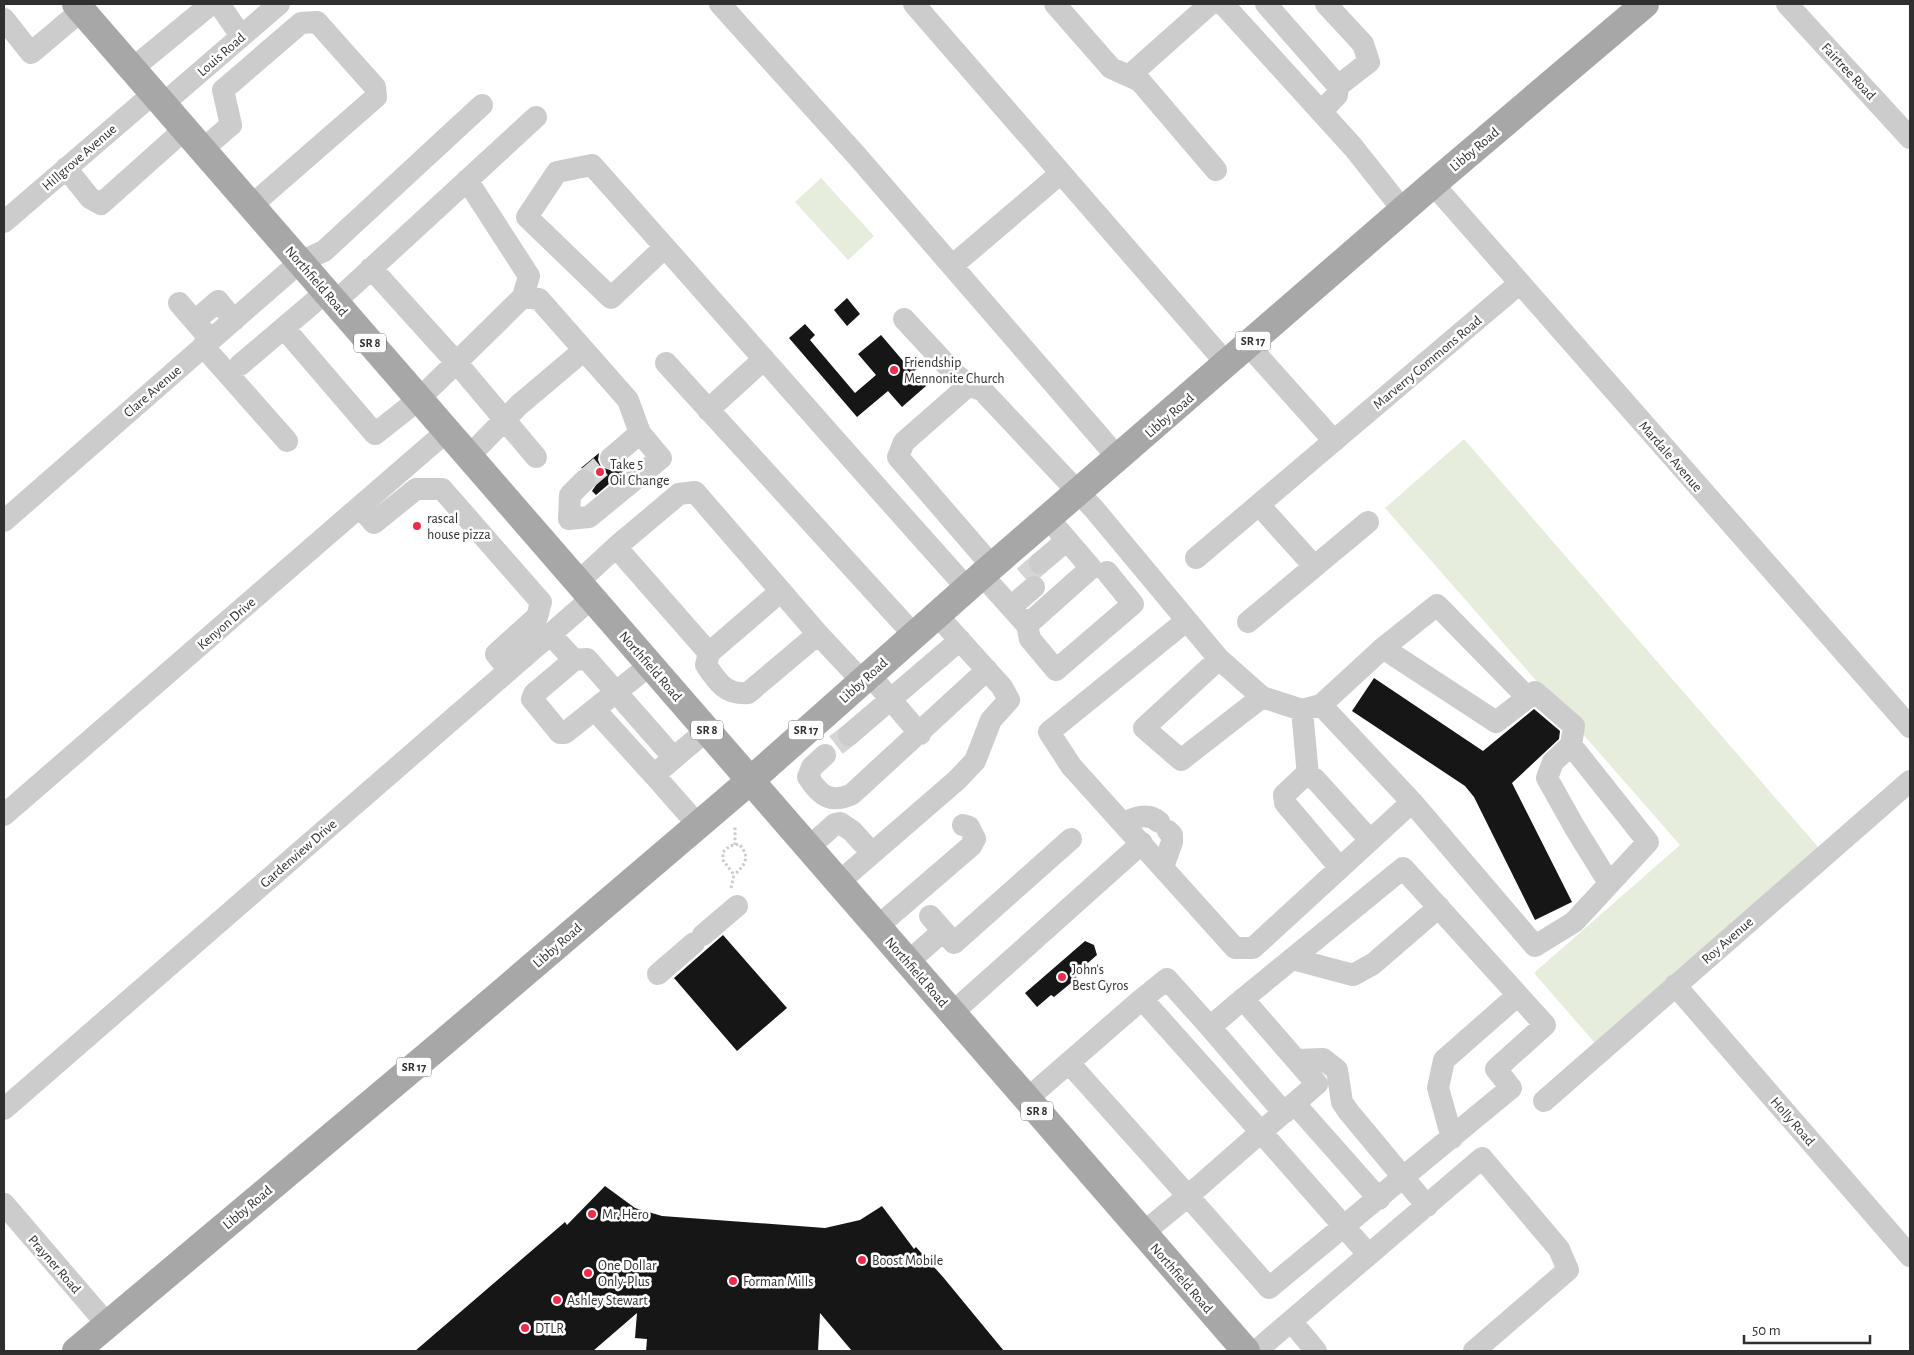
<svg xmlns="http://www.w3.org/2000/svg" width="1914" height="1355" viewBox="0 0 1914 1355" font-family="'Alegreya Sans',sans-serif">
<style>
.green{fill:#e7eddc}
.building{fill:#161616}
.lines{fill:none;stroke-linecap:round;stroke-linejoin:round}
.minor-tunnel{stroke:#d5d5d5;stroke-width:22;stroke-dasharray:22 11;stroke-linecap:butt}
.path{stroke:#ccc;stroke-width:3;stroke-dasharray:2.5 2.5;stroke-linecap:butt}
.minor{stroke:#ccc;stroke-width:22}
.major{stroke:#a7a7a7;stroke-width:28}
.poi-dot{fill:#eb2c4d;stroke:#fff;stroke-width:2}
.labels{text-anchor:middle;stroke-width:5;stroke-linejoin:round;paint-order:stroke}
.shield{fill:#fff;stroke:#6d6d6d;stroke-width:1}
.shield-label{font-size:12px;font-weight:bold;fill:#2f2f2f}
.street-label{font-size:14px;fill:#2f2f2f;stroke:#fff}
.poi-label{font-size:14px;fill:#2f2f2f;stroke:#fff;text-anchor:start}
</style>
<rect width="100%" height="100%" fill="#fff"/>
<path class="green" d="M821,178L874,236L848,260L795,202Z
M1464,439L1825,855L1601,1050L1534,973L1680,845L1385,508Z"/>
<path class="building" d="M847,298L860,314L847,326L834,310Z
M805,324L815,335L810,340L855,393L876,375L858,354L881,335L904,362L909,358L918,368L913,372L926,386L902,407L888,391L857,417L789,338Z
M599,453L598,460L601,467L613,471L620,468L623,472L596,495L592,491L596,485V477L593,471L581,468Z
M1374,678L1483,751L1534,709L1560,731L1559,739L1512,783L1572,902L1535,920L1474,797L1465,786L1352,711Z
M723,935L787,1008L737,1051L674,978Z
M1085,941L1094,945L1097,955L1074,975L1077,978L1054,997L1051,995L1037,1007L1025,993Z
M605,1186L635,1208L662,1216L825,1228L860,1220L882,1206L914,1249L916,1247L943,1277L1004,1351H852L820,1313L818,1351H646L647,1339L635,1338L637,1313L593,1351H415L565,1222L567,1225Z"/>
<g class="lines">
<path class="minor-tunnel" d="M584,481L611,458
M1024,577L1040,563
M836,745L849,735"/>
<path class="path" d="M735,845V826
M731,888L734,875L723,860V852L730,846L739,844C751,857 745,865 734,875"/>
<path class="minor" d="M219,4L241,36
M720,4L857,156L1119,459
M914,4L1227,364
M1055,4L1111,68L1140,81L1216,170
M1223,4L1353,147L1403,210
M1266,4L1338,86L1337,95L1321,112
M1326,4L1363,44L1369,62L1338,86
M1787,4L1910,138
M4,19L31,53L82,10
M132,69L211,4
M1129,76L1210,4
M163,104L279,4
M203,149L231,125L223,90L301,23L317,22L375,87L376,97L251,206
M66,168L90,198L101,204L185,129
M1433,184L1910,727
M4,222L154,93
M665,247L611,298L527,217L557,172L592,165C718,306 841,448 967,588
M952,266L1061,173
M371,268L456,362L536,457
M523,297L539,299L628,400L640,433
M335,302L536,117
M179,303L205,333
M904,319L955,374L969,385
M195,321L218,301L234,320
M284,328L375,434L418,400L523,297L529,276L467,180
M1248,345L1334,441
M203,346L287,441
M666,363L914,635
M240,365L326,292
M708,410L764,359
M469,456L519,405L584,350
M584,481L570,495L569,519L589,517L661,458L640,433L611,458
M1259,505L1314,566
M360,507L374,523L416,489H442L541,602L537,617L496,654L509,670
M4,521L300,262L324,251L482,105
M616,547L679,494L695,492L818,634L862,681
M1196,558L1520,283
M1040,563L1067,540
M992,566L898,457L904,442L969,385L983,391L1094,509L1219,659L1262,697L1302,710L1321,705
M982,575L1027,625L1091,568L1048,518
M578,582L616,547L709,653
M781,591L709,653L706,665C718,683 726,695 748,693L818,634
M1011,607L1034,587
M1186,621L1049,732L1071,766L1235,948H1253L1412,802L1535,946L1574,922L1648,842L1571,745L1574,726L1535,692L1496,722L1383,648L1321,705L1412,802
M1248,622L1368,522
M1027,625L1030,639L1056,670L1133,604L1107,572
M550,634L574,660L587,659L674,758L654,775L595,710
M1383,648L1437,605L1528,698
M1219,659L1144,728L1181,760L1262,697
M574,660L534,694L532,699L560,733H565L650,665
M869,674L920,734
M1302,710L1308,776
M849,735L960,640
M1571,745L1553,762L1547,778L1575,828L1609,883
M825,755L812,767L808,777C820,796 831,804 852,794L987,670
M674,758L707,730
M654,775L698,825
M4,815L447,431
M1124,823C1135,817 1148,812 1159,822
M809,847L835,824L840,823L852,831L872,853
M1163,867L1172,842V835L1168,831
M1340,868L1285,803L1284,795L1304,776L1315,779L1370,840
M839,882L957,780L975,761L991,720L1009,700L1002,687L937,615
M930,916L954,943L1071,839
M877,927L971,846L975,839L969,827L963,825
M703,935L737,906
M1293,959L1353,975L1373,964L1439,907
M908,962L943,931
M658,974L694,943
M1675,985L1910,1256
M1142,999L1167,979L1210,1027L1243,999
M952,1013L1142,843
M1210,1027L1284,1113
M1297,1060L1323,1059L1337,1070L1342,1102L1348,1111L1427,1206
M1027,1099L1142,999L1261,1132L1188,1196L1069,1063
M1544,1101L1910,781
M1295,1104L1379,1199
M4,1109L592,598
M1452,1138L1438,1088L1444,1060L1518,995
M4,1204L107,1324
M1143,1233L1188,1196L1269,1288C1350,1221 1431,1155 1511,1088L1496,1069L1545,1025L1403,868L1243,999L1317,1084L1261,1132L1368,1254
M1291,1321L1316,1351
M1256,1351L1482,1158L1559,1249L1568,1270L1474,1351"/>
<path class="major" d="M76,4L1246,1351
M76,1351L445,1041L751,780L982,575L1433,184L1645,4"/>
</g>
<g class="poi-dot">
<circle cx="894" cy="370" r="5"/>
<circle cx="600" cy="472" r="5"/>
<circle cx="417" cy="526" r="5"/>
<circle cx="1062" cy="977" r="5"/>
<circle cx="592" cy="1214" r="5"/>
<circle cx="862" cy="1260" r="5"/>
<circle cx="588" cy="1273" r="5"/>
<circle cx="733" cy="1281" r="5"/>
<circle cx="557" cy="1300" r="5"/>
<circle cx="525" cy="1328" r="5"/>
</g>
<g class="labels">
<g class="shield">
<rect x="1235.5" y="331.5" width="35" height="19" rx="4"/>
<rect x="354" y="333.5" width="32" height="19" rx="4"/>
<rect x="691" y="720.5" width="32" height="19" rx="4"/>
<rect x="788.5" y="720.5" width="35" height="19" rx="4"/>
<rect x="396.5" y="1057.5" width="35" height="19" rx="4"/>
<rect x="1021" y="1101.5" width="32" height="19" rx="4"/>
</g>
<g class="shield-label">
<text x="1253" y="345">SR 17</text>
<text x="370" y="347">SR 8</text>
<text x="707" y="734">SR 8</text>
<text x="806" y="734">SR 17</text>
<text x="414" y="1071">SR 17</text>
<text x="1037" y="1115">SR 8</text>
</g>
<g class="street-label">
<text transform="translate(221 54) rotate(-41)" y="5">Louis Road</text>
<text transform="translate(1849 71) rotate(47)" y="5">Fairtree Road</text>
<text transform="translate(1474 149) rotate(-40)" y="5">Libby Road</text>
<text transform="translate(79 157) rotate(-41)" y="5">Hillgrove Avenue</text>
<text transform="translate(317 281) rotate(49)" y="5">Northfield Road</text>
<text transform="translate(1427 362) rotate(-40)" y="5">Marverry Commons Road</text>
<text transform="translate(152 391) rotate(-41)" y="5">Clare Avenue</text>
<text transform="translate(1169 415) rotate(-41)" y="5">Libby Road</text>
<text transform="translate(1671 456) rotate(49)" y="5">Mardale Avenue</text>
<text transform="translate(226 623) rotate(-41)" y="5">Kenyon Drive</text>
<text transform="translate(651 666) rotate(49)" y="5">Northfield Road</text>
<text transform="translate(863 680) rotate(-42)" y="5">Libby Road</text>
<text transform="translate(298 853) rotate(-41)" y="5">Gardenview Drive</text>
<text transform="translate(1727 940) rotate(-41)" y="5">Roy Avenue</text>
<text transform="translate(557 945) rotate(-41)" y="5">Libby Road</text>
<text transform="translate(917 972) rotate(49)" y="5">Northfield Road</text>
<text transform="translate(1793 1121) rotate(49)" y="5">Holly Road</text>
<text transform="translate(247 1207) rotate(-40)" y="5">Libby Road</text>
<text transform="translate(55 1264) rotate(49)" y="5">Prayner Road</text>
<text transform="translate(1182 1278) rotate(49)" y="5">Northfield Road</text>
</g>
<g class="poi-label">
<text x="904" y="367">Friendship<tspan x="904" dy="16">Mennonite Church</tspan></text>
<text x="610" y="469">Take 5<tspan x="610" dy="16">Oil Change</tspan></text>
<text x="427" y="523">rascal<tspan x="427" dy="16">house pizza</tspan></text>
<text x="1072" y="974">John's<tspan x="1072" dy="16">Best Gyros</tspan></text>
<text x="602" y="1219">Mr. Hero</text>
<text x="872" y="1265">Boost Mobile</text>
<text x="598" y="1270">One Dollar<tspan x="598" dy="16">Only-Plus</tspan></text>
<text x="743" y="1286">Forman Mills</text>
<text x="567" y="1305">Ashley Stewart</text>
<text x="535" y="1333">DTLR</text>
</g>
</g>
<rect width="1914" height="1355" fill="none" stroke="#2f2f2f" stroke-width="10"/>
<path d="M1744 1335v8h126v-8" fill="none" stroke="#2f2f2f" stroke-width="2.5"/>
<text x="1752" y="1335" font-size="15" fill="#2f2f2f" stroke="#ffffff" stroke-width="4" paint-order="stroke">50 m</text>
</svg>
